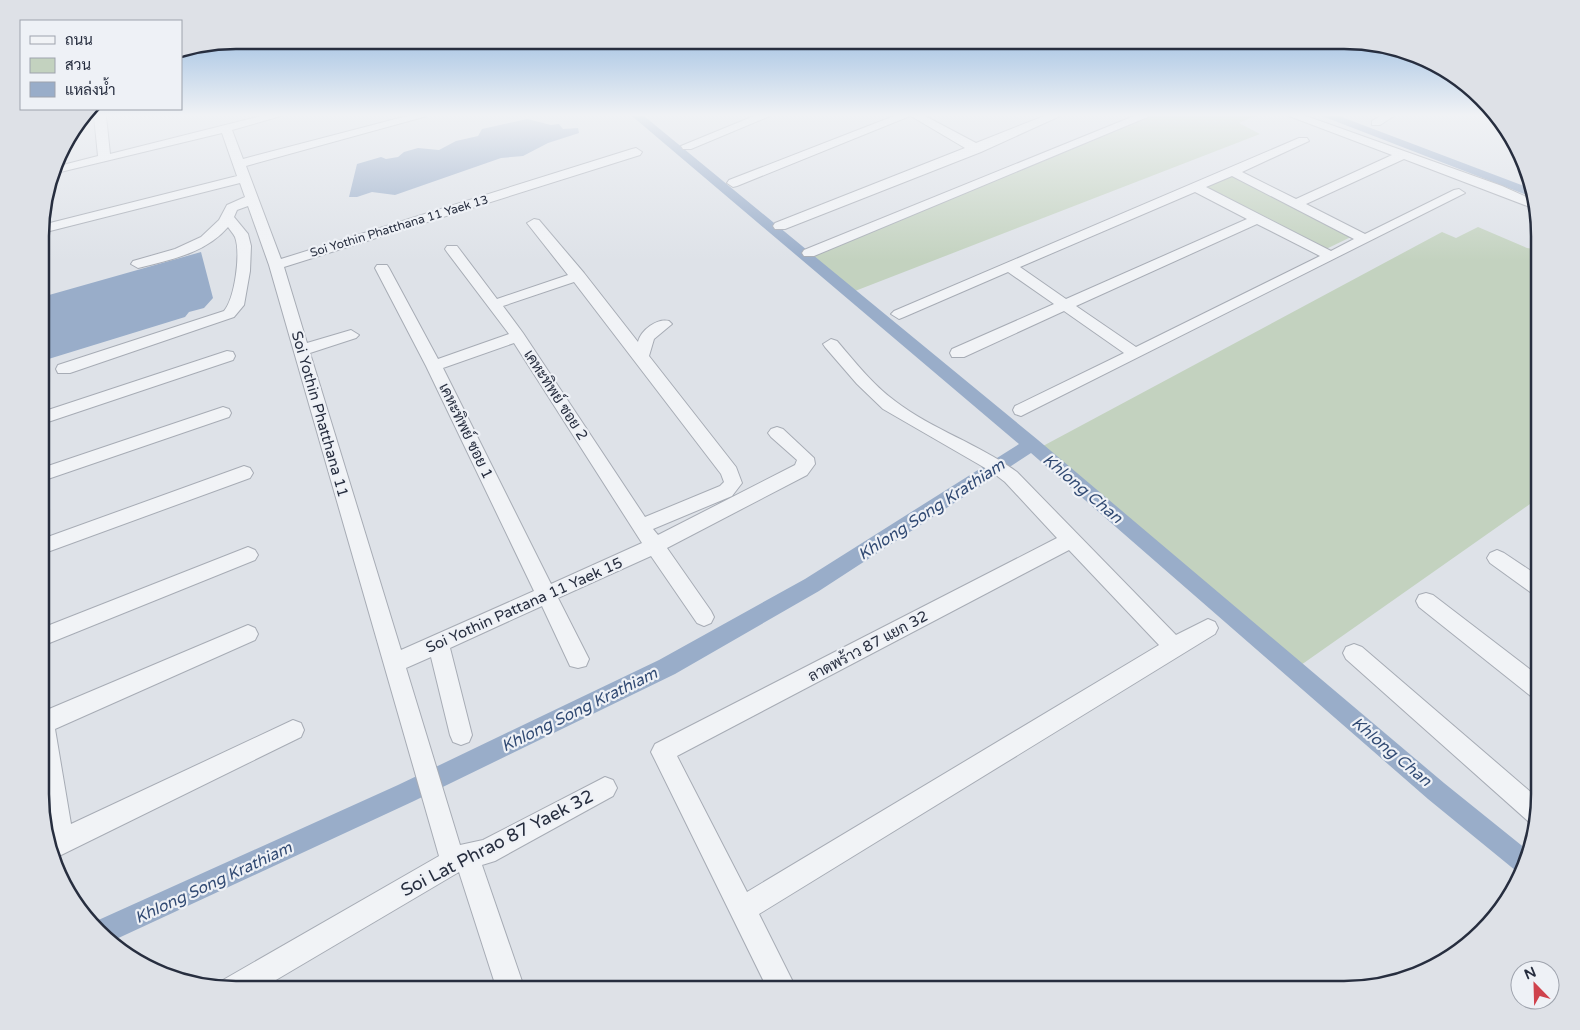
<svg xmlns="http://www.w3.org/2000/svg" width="1580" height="1030" viewBox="0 0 1580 1030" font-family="'Varela Round',Sarabun,sans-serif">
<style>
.green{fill:#c3d2bf}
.water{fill:#99adc9}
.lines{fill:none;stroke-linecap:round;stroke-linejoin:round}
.canal{fill:#99adc9;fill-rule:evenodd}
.minor-casing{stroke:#a7acb5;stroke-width:2}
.minor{fill:#f1f3f6;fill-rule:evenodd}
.labels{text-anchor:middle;stroke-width:4.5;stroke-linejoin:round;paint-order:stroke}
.far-street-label{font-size:12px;fill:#272e3f;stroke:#eef1f6}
.street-label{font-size:15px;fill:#272e3f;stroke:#eef1f6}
.water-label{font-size:16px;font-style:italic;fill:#314a73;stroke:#eef1f6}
.near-street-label{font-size:18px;fill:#272e3f;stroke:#eef1f6}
.rim{fill:none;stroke:#272e3f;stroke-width:2.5}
</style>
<rect width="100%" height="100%" fill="#dee2e8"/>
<path class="green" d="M1149,116H1255L1239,123L1260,134L855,291L812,255Z
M1233,175L1353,236L1324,250L1204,188Z
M1478,227L1527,248L1540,250V497L1301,665L1043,446L1442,232L1456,238Z"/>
<path class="water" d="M527,119L551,125L559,124L563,129L578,128L579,133L548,143L523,156L501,158L395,195L372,192L357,197H349L357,164L381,157L386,159L398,157L404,152L418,148L439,150L456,141L478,136L482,129Z
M201,252L213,298L204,308L189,312L185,317L42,361V297Z"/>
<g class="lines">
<path class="canal" d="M632,116H644L1038,440L1444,783L1531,853L1521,875L1428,799L1031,453L819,591L675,674L414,801L112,941L94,922L398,785L659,660L805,579L1019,444Z
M1322,116H1339L1529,188L1532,197Z"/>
<g class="minor-casing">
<path id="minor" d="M94,116H106L110,154L261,116H281L232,130L243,159L407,116H427L246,166L281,259L632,149L636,148L642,152L640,155L284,267L307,343L351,330L359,335L356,338L310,353L401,650L534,591L426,366L375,268L377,265H387L389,268L438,359L509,334L447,252L445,249L447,246H457L497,299L568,275L527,223L534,219L539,220L584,273L638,342C641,330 657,318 669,321L672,324L654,339L649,356L736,467L742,483L732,496L653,529L658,535L795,465L797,460L771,437L768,433L771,429L777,427L783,429L814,458L815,464L807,475L667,548L711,611L714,617L711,623L704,626L697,623L651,556L558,598L589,659L586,666L578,668L570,666L542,606L450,648L472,735L469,742L461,745L453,742L450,735L431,657L406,668L460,845L483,840L605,777L613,780L617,788L613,796L495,861L482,865L525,990H497L459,872L259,990L220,988L223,980L439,856L269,265L248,206L237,210L234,217L248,234L251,246L250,271L244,305L234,317L70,373H58L56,369L58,365L224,311C235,298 241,253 235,237C233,233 230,230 228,227C206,253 170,260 138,268L131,264L133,261L175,249L201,237L219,220L227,205L245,197L240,183L42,233V225L237,176L222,133L52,174L55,167L98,156ZM574,282L721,474L724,482L720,486L645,517L523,333L503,306ZM514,343L642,543L551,584L443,368Z
M754,116H770L691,149H683L681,146Z
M894,116H910L737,186L733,187L727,183L729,180Z
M911,116H925L976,143L1044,116H1060L981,152L785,229H775L773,226L775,223L965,148Z
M1134,116H1150L814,256H804L802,253L804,250Z
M1289,116H1306L1502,186L1533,200L1535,209L1404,159L1306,204L1365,234L1454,190L1459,189L1465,193L1021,416L1015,414L1013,410L1015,406L1124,353L1064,311L964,357H952L950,353L952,349L1054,304L1008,272L904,317L899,319L891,314L894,311L1299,138H1307L1309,141L1242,172L1296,199L1392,155ZM1232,176L1354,239L1331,251L1206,187ZM1195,192L1247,219L1066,299L1020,267ZM1257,224L1320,256L1136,347L1076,306Z
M1380,116H1394L1380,125H1372V121Z
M831,339L837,341C855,362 872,384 895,401C933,430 979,444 1017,472L1176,635L1208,619L1215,622L1218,628L1215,634L759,914L797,990H768L655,760L651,752L655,744L1057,538L1005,482L992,472L883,409L857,384L825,347L823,344ZM1069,550L1159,645L747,892L677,756Z
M227,351L233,352L235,356L233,360L42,424V412Z
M223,407L229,409L231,413L229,417L42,481V468Z
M244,466L250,468L253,473L250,478L42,554V539Z
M248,547L255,550L258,555L255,560L42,646V628Z
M1497,550L1504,553L1540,577V596L1533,594L1490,563L1487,558L1490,553Z
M1426,593L1433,595L1540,677V700L1532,697L1419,607L1416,601L1419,595Z
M248,625L255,628L258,634L255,640L55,729L71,824L293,720L301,723L304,730L301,737L55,858C39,812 42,761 42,712Z
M1354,644L1362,647L1540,800L1536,825L1529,822L1346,659L1343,653L1346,647Z"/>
</g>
<use href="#minor" class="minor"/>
</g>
<linearGradient id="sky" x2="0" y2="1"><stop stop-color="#88b1dc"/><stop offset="0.44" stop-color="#f0f2f5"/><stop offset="1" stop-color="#f0f2f5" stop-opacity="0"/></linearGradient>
<rect width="1580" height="261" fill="url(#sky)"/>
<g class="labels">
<g class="far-street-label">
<text transform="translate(399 226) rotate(-17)" y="4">Soi Yothin Phatthana 11 Yaek 13</text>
</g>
<g class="street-label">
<text transform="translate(556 395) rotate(57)" y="5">เคหะทิพย์ ซอย 2</text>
<text transform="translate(320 414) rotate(74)" y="5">Soi Yothin Phatthana 11</text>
<text transform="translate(466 431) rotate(64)" y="5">เคหะทิพย์ ซอย 1</text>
<text transform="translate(524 605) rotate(-24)" y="5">Soi Yothin Pattana 11 Yaek 15</text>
<text transform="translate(868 646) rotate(-28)" y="5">ลาดพร้าว 87 แยก 32</text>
</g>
<g class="water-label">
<text transform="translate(1083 488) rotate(40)" y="6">Khlong Chan</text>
<text transform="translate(931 509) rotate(-33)" y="6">Khlong Song Krathiam</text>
<text transform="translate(579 709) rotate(-26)" y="6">Khlong Song Krathiam</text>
<text transform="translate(1392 751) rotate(40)" y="6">Khlong Chan</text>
<text transform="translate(213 882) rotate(-25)" y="6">Khlong Song Krathiam</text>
</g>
<g class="near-street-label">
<text transform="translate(497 843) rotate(-27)" y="6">Soi Lat Phrao 87 Yaek 32</text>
</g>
</g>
<path d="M0 0H1580V1030H0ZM236 49H1344A187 187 0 0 1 1531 236V794A187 187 0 0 1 1344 981H236A187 187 0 0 1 49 794V236A187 187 0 0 1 236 49Z" fill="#dee1e7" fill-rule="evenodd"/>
<path class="rim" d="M236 49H1344A187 187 0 0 1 1531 236V794A187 187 0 0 1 1344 981H236A187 187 0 0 1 49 794V236A187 187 0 0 1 236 49Z"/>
<rect x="20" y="20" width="162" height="90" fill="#eef1f6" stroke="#9ea3ad"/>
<rect x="30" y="36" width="25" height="8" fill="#f1f3f6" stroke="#9ea3ad"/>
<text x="65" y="45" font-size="15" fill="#272e3f">ถนน</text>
<rect x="30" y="58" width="25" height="15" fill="#c3d2bf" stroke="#9ea3ad"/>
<text x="65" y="70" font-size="15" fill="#272e3f">สวน</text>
<rect x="30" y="82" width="25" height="15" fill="#99adc9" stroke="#9ea3ad"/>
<text x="65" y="95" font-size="15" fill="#272e3f">แหล่งน้ำ</text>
<g transform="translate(1535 985) rotate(337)"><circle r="24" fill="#eef1f6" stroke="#9ea3ad"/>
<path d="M0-4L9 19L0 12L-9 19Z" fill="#cf424d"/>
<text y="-8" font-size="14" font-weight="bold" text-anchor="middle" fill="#272e3f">N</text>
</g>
</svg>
